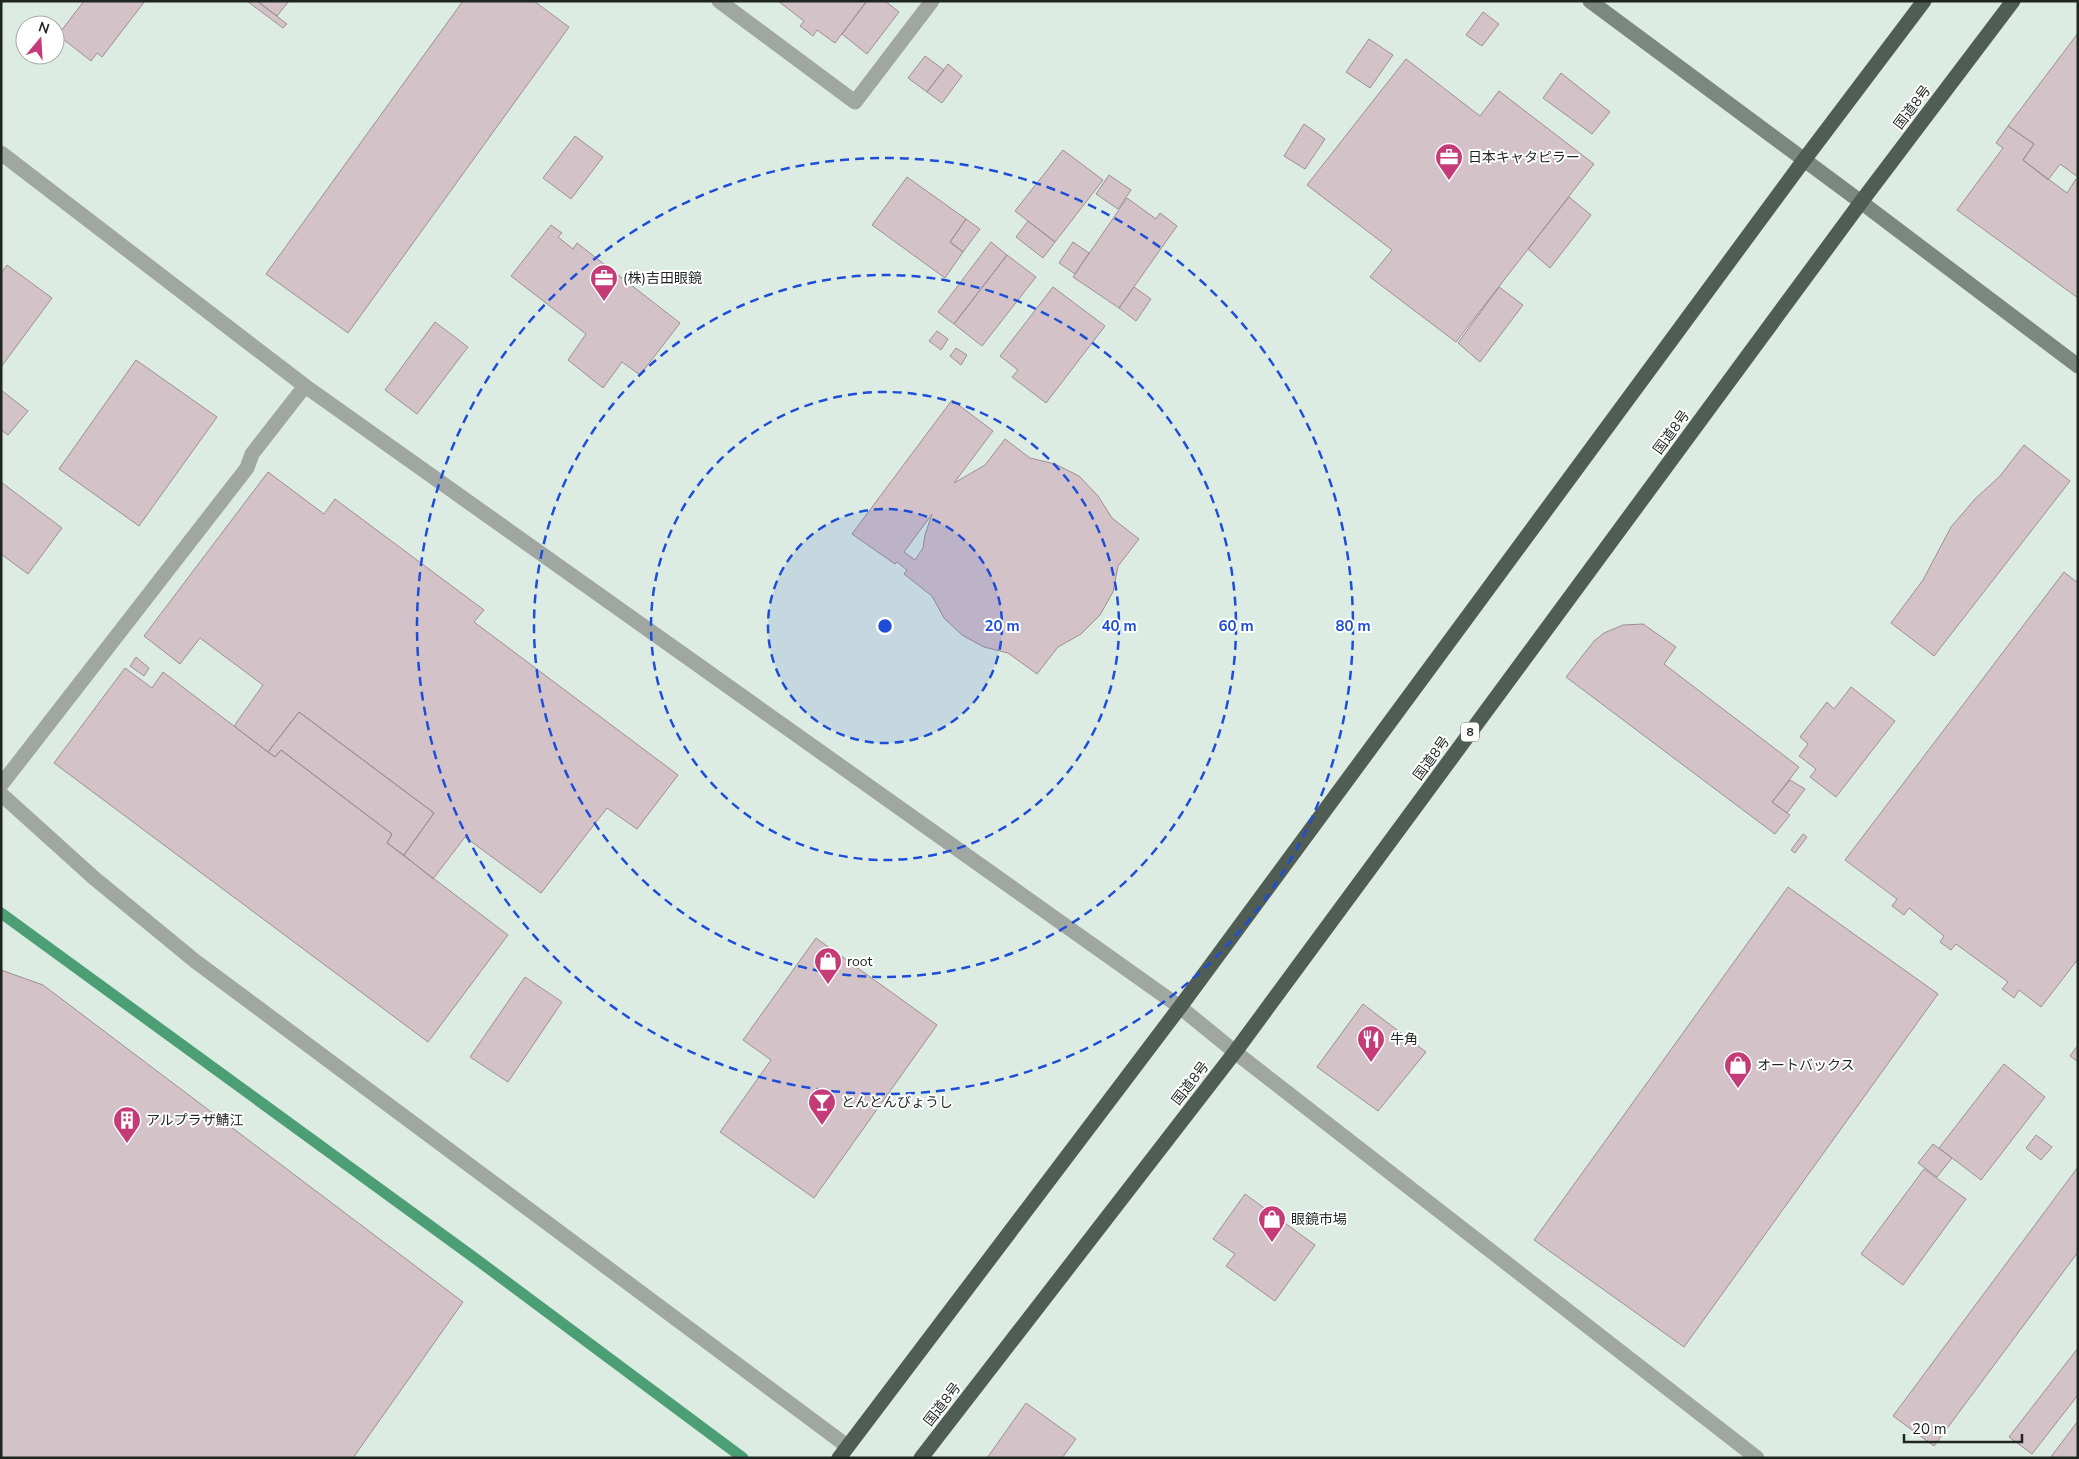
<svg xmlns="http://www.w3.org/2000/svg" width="2079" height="1459" viewBox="0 0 2079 1459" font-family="'Nunito Sans','Noto Sans JP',sans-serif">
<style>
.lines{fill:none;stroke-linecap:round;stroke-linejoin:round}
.stream{stroke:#4c9f75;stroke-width:11}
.building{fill:#d3c2c7;stroke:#9e8e93;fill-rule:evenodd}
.street{stroke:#a0a6a2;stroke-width:15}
.secondary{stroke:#7d8781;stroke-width:15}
.highway{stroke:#505d55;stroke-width:15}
.ring{fill:none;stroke:#1d4ed8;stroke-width:2.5;stroke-dasharray:9 6}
.labels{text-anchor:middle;stroke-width:4;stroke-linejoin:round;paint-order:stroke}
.shield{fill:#fff;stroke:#626664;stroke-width:1}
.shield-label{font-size:12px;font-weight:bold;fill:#1f2521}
.street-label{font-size:14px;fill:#1f2521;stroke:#fff}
.poi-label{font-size:14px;fill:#1f2521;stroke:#fff;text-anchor:start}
.centre{fill:#1d4ed8;stroke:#fff;stroke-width:2.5}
.ring-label{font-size:15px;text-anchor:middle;font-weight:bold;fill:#1d4ed8;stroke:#fff;stroke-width:4;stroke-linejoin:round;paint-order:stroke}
</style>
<rect width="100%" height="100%" fill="#dcece2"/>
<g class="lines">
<path class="stream" d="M1,913L480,1262L743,1458"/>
</g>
<path class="building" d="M84,1H145L102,57L97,53L91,61L58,35Z
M247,1H257L287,24L283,28Z
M257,1H289L277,16Z
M463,1H534L569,27L348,333L266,274Z
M778,1H865L866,2L835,43L817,30L813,36L800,26L804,21Z
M867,1H885L899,12L867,54L842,34Z
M1483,12L1499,24L1482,46L1466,35Z
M2078,33V177L2060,164L2048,180L2023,160L2034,144L2008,126Z
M1369,39L1393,55L1370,88L1346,72Z
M925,56L944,70L927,92L908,78Z
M1406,59L1480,116L1499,91L1594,164L1456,342L1370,277L1392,250L1307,185Z
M948,64L962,76L942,103L927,92Z
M1561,73L1610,112L1592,134L1543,98Z
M1304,124L1325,139L1305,169L1284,156Z
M2008,126L2034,144L2023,160L2067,193L2076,179L2078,180V298L1957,210L2003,148L1996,143Z
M575,136L603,157L571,199L543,178Z
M1063,150L1103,180L1055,242L1015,211Z
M1109,175L1131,190L1118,209L1096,194Z
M907,177L966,219L950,242L963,252L945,278L872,225Z
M1569,197L1591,215L1550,268L1528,249Z
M1127,198L1156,219L1160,213L1177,226L1119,308L1073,277Z
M966,219L980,229L963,252L950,242Z
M1028,221L1055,242L1043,258L1016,237Z
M551,225L562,233L558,237L573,249L577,243L680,323L640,375L622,362L603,388L568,360L586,334L511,276Z
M991,242L1007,255L954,324L938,312Z
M1073,242L1089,253L1075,274L1059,263Z
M1007,255L1036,277L982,346L954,324Z
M7,265L52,298L1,367V273Z
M1053,287L1105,326L1046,403L1012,377L1018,370L1000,356Z
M1134,287L1151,299L1136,321L1119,308Z
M1499,287L1523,305L1480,362L1458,343Z
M435,322L468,347L417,414L385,390Z
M937,331L948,339L941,350L929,341Z
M956,348L967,355L961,365L950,356Z
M136,360L217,417L139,526L59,469Z
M1,390L28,411L8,435L1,430Z
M952,400L993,431L954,483L985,465L1005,439L1030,458L1055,464L1079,476L1098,496L1112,518L1139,539L1118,566L1113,592L1100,615L1081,634L1058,647L1037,674L1008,653L984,647L962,635L944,618L932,596L904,574L907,570L897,562L895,564L852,534ZM932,514L925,535L923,548L915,560L904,552Z
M2024,445L2070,481L1934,656L1891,623L1923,580L1951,527L1975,499L2000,476Z
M268,472L324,514L335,499L484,610L474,622L678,775L637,829L607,808L541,893L465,837L433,879L404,855L434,813L299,712L268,752L234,726L263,685L200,638L180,664L144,636Z
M1,482L62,528L28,574L1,554Z
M2064,572L2078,583V959L2041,1007L2019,990L2014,998L2002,989L2008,982L1956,944L1951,950L1940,942L1944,936L1909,908L1904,915L1892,906L1897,899L1845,860Z
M1643,624L1676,647L1664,664L1799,767L1772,802L1790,815L1775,834L1566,677L1594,641L1604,633L1623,625Z
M136,657L149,668L144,676L130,666Z
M125,668L152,688L163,672L268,752L275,757L281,750L392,834L387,843L508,935L428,1042L54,763Z
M1851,687L1895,721L1836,797L1810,777L1816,769L1799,756L1808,744L1800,737L1827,702L1834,709Z
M299,712L434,813L404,855L387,843L392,834L281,750L275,757L268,752Z
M1790,780L1805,789L1787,813L1772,802Z
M1803,834L1807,837L1795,853L1791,850Z
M1788,887L1938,994L1684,1347L1534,1240Z
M816,938L937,1025L814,1198L720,1132L771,1060L743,1040Z
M1,970L43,985L463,1302L353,1458H1Z
M525,977L562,1002L508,1082L470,1057Z
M1363,1004L1426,1052L1378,1111L1317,1067Z
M2078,1045V1062L2070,1056Z
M2004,1064L2045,1097L1981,1180L1939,1148Z
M2036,1135L2052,1147L2041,1160L2026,1148Z
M1933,1144L1952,1158L1937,1177L1918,1163Z
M2078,1167V1252L1934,1446L1893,1416Z
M1924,1169L1966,1199L1903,1285L1861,1254Z
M1245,1194L1315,1245L1275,1301L1226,1266L1235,1254L1213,1239Z
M2078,1348V1395L2032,1454L2009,1437Z
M1026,1403L1076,1439L1062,1458H987Z
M2078,1421V1458H2050Z"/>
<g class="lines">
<path class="street" d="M719,1L855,102L932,1
M1,153L305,386L1180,1007L1235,1052L1757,1458
M1,785L247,468L252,454L305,386
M1,794L94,878L195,961L847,1446"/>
<path class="secondary" d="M1590,1L1861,202L2078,366"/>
<path class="highway" d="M839,1458L1180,1007L1804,160L1924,1
M921,1458L1235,1052L1861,202L2013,1"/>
</g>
<circle cx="885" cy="626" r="117" fill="#1d4ed8" fill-opacity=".12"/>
<g class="ring">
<circle cx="885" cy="626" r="117"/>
<circle cx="885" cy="626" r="234"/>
<circle cx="885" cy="626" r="351"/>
<circle cx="885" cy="626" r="468"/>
</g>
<defs>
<g id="office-pin" transform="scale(1.4375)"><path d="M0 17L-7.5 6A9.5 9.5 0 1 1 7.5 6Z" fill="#c43b77" stroke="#fff"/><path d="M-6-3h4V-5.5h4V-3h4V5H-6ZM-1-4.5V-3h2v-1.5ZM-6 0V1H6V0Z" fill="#fff"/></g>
<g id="shop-pin" transform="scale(1.4375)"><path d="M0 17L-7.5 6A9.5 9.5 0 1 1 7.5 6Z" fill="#c43b77" stroke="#fff"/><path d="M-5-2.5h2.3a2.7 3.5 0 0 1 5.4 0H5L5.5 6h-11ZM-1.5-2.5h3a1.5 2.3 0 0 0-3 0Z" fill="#fff"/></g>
<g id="restaurant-pin" transform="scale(1.4375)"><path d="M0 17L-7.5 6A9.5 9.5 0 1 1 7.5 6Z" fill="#c43b77" stroke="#fff"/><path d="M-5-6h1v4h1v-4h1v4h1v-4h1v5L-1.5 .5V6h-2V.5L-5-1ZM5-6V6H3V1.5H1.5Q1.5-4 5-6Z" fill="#fff"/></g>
<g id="bar-pin" transform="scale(1.4375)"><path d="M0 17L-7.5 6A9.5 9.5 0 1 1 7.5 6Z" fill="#c43b77" stroke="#fff"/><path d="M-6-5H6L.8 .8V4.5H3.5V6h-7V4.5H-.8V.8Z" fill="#fff"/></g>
<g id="building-pin" transform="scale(1.4375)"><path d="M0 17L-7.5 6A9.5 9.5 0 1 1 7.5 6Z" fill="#c43b77" stroke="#fff"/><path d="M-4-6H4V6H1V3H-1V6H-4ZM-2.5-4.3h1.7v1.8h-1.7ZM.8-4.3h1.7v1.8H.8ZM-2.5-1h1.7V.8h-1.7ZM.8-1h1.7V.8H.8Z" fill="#fff"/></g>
</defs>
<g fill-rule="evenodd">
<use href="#office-pin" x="1449" y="157"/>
<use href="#office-pin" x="604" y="278"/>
<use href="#shop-pin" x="828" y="961"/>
<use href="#restaurant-pin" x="1371" y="1039"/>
<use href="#shop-pin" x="1738" y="1065"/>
<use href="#bar-pin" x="822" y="1102"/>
<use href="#building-pin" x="127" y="1120"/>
<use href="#shop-pin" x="1272" y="1219"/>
</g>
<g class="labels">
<rect class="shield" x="1461" y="722.5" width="18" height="19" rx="4"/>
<g class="shield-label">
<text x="1470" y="736">8</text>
</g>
<g class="street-label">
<text transform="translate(1912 107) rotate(-53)" y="5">国道8号</text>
<text transform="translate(1671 432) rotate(-54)" y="5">国道8号</text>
<text transform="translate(1431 758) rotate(-54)" y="5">国道8号</text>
<text transform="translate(1190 1083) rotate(-52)" y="5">国道8号</text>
<text transform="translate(942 1404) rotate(-52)" y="5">国道8号</text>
</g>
<g class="poi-label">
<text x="1468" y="162">日本キャタピラー</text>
<text x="623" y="283">(株)吉田眼鏡</text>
<text x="847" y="966">root</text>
<text x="1390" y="1044">牛角</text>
<text x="1757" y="1070">オートバックス</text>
<text x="841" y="1107">とんとんびょうし</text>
<text x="146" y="1125">アルプラザ鯖江</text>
<text x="1291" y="1224">眼鏡市場</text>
</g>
</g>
<circle cx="885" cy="626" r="8" class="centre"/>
<g class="ring-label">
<text x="1002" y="631">20 m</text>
<text x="1119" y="631">40 m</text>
<text x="1236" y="631">60 m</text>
<text x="1353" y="631">80 m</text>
</g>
<rect width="2079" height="1459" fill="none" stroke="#1f2521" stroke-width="5"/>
<g transform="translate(40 40) rotate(18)"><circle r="24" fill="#ffffff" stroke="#a5a8a6"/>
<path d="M0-4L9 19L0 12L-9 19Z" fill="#c43b77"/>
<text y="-8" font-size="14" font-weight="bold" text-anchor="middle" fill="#1f2521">N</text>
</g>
<path d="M1904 1434v8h118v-8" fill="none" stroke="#1f2521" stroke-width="2.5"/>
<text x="1912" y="1434" font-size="15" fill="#1f2521" stroke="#ffffff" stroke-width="4" paint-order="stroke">20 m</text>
</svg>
